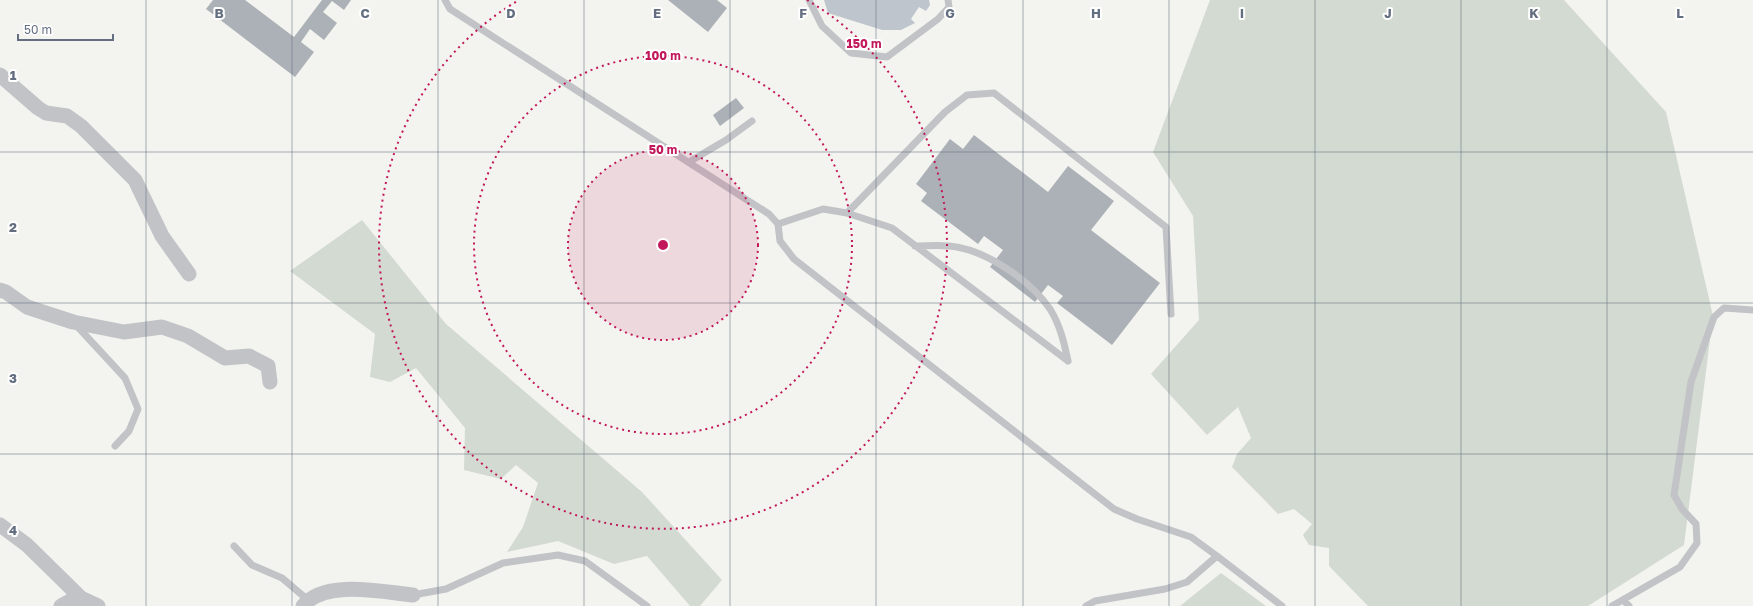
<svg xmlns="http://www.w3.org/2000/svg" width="1753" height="606" viewBox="0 0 1753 606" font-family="'Golos Text',sans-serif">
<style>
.green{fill:#d3dad1}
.water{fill:#bec5cc}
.building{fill:#acb1b7}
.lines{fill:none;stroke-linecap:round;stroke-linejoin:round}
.service{stroke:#c1c3c7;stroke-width:7}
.minor{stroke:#c1c3c7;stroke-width:15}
.grid{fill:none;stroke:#636e80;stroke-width:1;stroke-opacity:0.55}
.ring{fill:none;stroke:#c2185b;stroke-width:2;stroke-dasharray:2 4}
.grid-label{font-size:13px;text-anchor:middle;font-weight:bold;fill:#636e80;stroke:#fff;stroke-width:4;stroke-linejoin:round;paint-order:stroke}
.centre{fill:#c2185b;stroke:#fff;stroke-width:2}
.ring-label{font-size:12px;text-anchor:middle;font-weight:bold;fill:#c2185b;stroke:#fff;stroke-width:4;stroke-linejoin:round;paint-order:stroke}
</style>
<rect width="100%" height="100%" fill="#f3f4ef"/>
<path class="green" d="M1210,0H1564L1666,112L1713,316L1684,545L1588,606H1368L1329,566V548L1309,545L1303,535L1312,524L1294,509L1278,514L1232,467L1237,454L1251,438L1238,407L1207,435L1151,374L1199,320L1193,216L1153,152Z
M362,220L446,324L642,492L722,580L700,606H690L647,556L614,564L558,541L507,552L523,527L538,483L516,465L501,479L464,470L465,428L416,368L390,382L370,377L375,334L290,271Z
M1221,573L1266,606H1180Z"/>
<path class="water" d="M824,0H929L930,5L926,11L919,7L911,19L915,23L901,30H882L828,13Z"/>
<path class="building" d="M213,0H245L294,37L322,0H351L344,10L332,1L323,12L337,23L324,40L310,29L301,42L314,52L295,77L206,9Z
M668,0H717L727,8L708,32Z
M736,98L744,108L720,126L713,115Z
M974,135L1048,192L1068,166L1114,201L1091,230L1160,283L1112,345L1057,303L1063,296L1048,285L1035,302L990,267L1003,250L984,236L978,244L921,201L927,193L916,184L950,139L963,149Z"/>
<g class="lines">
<path class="service" d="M445,0L450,9L769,214L778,224L780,241L794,259L1114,509L1137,519L1191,537L1217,556L1187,582L1165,589L1095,601L1086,606
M809,0L822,26L851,53L887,57L938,19L949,7L948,0
M689,162L726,140L752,121
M847,213L945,112L967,95L994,93L1166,227L1171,314
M778,224L823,209L847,213L892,228L1068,361
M915,246C926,246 938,245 949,246C985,249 1030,280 1050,309C1060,325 1064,342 1068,361
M76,325L125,378L138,409L129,431L115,446
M234,546L252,565L282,578L308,600
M1217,556L1282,606
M413,595L446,589L503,563L558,555L585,561L647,606
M1623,600L1629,606
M1612,606L1680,567L1697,543L1696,524L1682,509L1674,495L1691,382L1714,317L1724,308L1753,310"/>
<path class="minor" d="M0,75L38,108L46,113L67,116L81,126L135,180L162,236L189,274
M0,290L6,292L27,307L73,322L124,332L162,327L188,336L225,358L249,356L268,366L270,382
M0,525L27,545L81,598L98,606
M61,606L70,601L81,598
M303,606C325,579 382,592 413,595"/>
</g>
<path class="grid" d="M146,0V606M292,0V606M438,0V606M584,0V606M730,0V606M876,0V606M1023,0V606M1169,0V606M1315,0V606M1461,0V606M1607,0V606M0,152H1753M0,303H1753M0,454H1753"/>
<circle cx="663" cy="245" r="95" fill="#c2185b" fill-opacity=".12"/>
<g class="ring">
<circle cx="663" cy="245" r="95"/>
<circle cx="663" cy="245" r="189"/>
<path d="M807 0A284 284 0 1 1 519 0"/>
</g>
<g class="grid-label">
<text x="219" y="18">B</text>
<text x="365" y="18">C</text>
<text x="511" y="18">D</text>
<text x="657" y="18">E</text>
<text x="803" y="18">F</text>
<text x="950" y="18">G</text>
<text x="1096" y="18">H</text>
<text x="1242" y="18">I</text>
<text x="1388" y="18">J</text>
<text x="1534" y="18">K</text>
<text x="1680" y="18">L</text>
<text x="13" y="80">1</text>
<text x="13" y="232">2</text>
<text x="13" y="383">3</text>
<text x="13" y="535">4</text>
</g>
<circle cx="663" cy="245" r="6" class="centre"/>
<g class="ring-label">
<text x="864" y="48">150 m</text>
<text x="663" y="60">100 m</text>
<text x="663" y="154">50 m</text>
</g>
<path d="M18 34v6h95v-6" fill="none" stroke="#636e80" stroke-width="2"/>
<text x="24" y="34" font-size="12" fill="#636e80" stroke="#ffffff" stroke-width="3" paint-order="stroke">50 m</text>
</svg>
